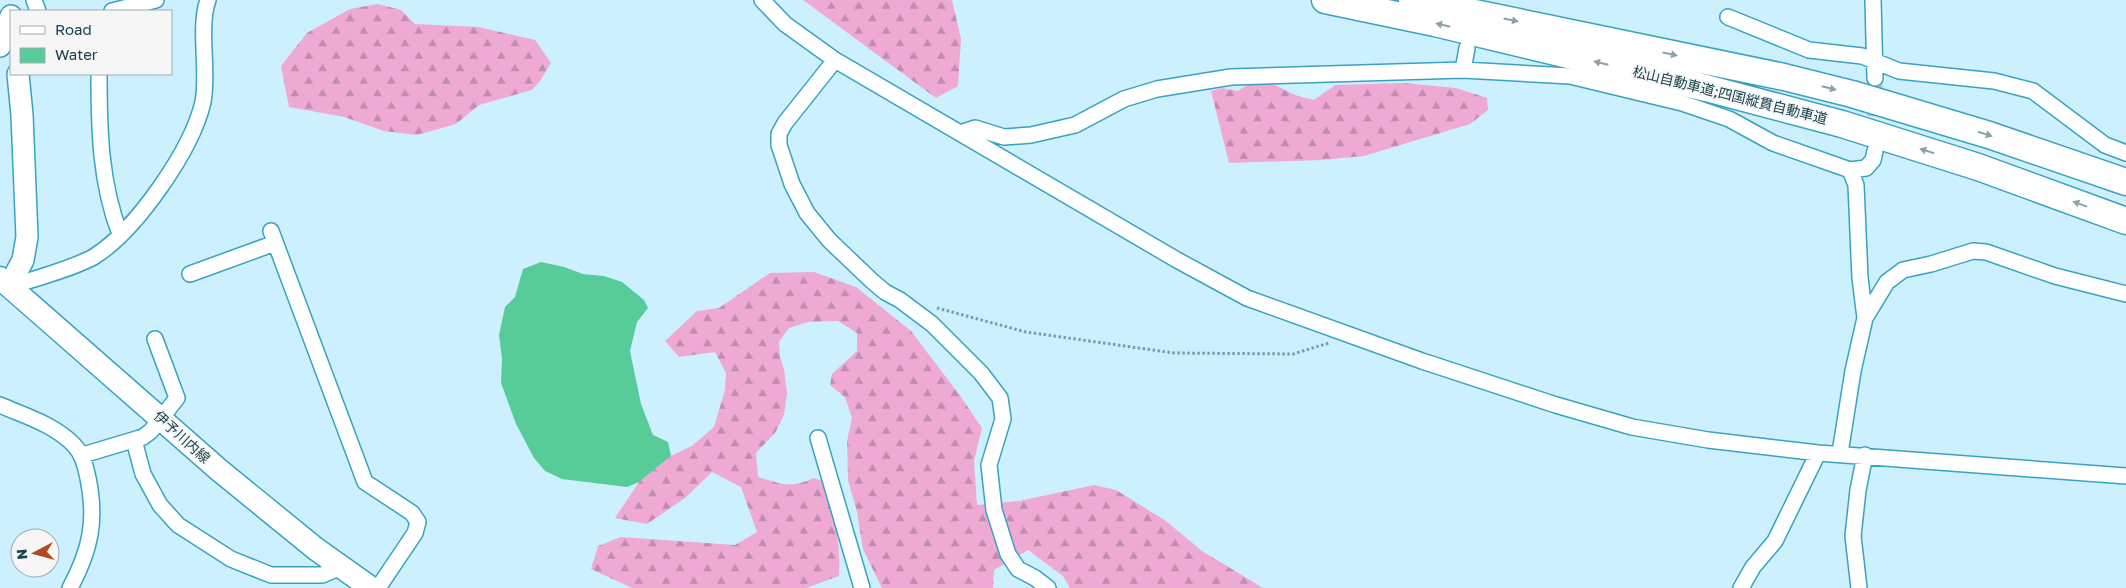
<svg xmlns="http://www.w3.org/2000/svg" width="2126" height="588" viewBox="0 0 2126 588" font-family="'Golos Text','Noto Sans JP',sans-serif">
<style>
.forest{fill:url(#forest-firs)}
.water{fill:#57cc99}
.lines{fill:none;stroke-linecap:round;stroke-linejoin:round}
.street-tunnel{stroke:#a8cdda;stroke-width:15;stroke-dasharray:15 8;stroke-linecap:butt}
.street-casing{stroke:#3aa2c1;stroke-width:18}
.secondary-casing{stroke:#3aa2c1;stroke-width:24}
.primary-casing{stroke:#3aa2c1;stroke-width:25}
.highway-casing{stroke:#3aa2c1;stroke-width:29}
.path{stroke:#779eab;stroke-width:3;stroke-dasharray:2.5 2.5;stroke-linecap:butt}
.street{stroke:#fff;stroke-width:15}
.secondary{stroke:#fff;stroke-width:21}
.primary{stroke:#fff;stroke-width:22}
.highway{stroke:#fff;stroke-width:26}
.oneway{fill:#8ca1a8}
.labels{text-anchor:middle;stroke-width:4;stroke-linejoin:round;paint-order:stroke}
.street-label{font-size:14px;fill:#184350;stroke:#f6f6f6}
</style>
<defs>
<pattern id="forest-firs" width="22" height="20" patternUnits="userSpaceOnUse" patternTransform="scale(1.25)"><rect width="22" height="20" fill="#efaad4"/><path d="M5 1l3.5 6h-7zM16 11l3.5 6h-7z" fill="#c18cae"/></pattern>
</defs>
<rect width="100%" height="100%" fill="#ccf0fd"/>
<path class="forest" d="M803,0H952L961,39L958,86L936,98Z
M378,4L401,10L415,24L478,27L535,40L551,63L540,81L532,90L479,105L456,124L417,135L384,131L344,117L289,107L281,66L307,33L350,9Z
M1255,80L1269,82L1295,95L1314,100L1335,85L1405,83L1456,88L1487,98L1488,110L1470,124L1364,156L1321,160L1229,163L1211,91L1222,88L1238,91Z
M814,272L856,287L911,331L961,397L982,428L974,461L977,505L1019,501L1094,485L1116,490L1166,521L1202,551L1263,588H1070L1063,576L1028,550L994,570L993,588H882L863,549L857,512L848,480L847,441L852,418L845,397L830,385L832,374L857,351V333L838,321L808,322L789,328L779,342L780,357L784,369L787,393L784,415L775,433L756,453L758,477C783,484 789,489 814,478L825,482C834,512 841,545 839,576L806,588H632L591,569L598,546L621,537L735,545L757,532L741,487L712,472L685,498L647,524L615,518L639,482L671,456L692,446L714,427L725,390L726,373L715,352L679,357L665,341L697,311L719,308L770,273Z"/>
<path class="water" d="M541,262L564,267L583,274L604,276L622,282L644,300L648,308L637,322L630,351L641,404L653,435L668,442L671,456L639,482L627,487L562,479L545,471L534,458L516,424L501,383L502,359L499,335L505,307L515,297L523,269Z"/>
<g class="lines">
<path class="street-tunnel" d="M1875,78V142"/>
<g class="street-casing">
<path id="street" d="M34,0L38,11
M762,0L785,24L835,60L1177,260L1247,298L1422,361L1556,405L1632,427L1708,440L1818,453L2126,476
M1873,0L1875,78
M112,11L156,0
M1728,17L1809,50L1862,56L1899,71L1994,81L2033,91L2105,145L2126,153
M835,60L785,123L779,134V145L792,184L807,213L829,240L872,281L885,292L900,300L932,324L981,373L1000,398L1003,419L989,465L994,510L1008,554L1018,569L1035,578L1048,588
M1463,70L1467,48
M99,74C99,128 100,183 120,234
M960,133L975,128L1004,137L1031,135L1075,125L1124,99L1157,89L1231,77L1463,70L1570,76L1682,103L1729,119L1773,143L1850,170L1856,185L1860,278L1865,318
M1850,170L1866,168L1873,160L1875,151
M271,231L365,482L412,513L418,522L415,533L378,588
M190,274L275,243
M5,287C24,283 79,266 95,256C136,230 192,150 203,102C209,72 198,27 208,0
M0,405C25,416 53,424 73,444C83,454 85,465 88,478C97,521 90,551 70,588
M818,438L862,588
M134,440L143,474L160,505L178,525L231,559L271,575H322L341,567
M1840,453L1853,371L1865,318L1887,282L1903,270L1931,264L1973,251L1986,252L2055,276L2126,294
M83,455L143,437L151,431L177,398L155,339
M1741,588L1753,567L1775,541L1818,453
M1859,588L1853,536L1858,490L1865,455"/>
</g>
<g class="secondary-casing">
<path id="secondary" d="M0,46L11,16
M9,286L23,260L27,237L22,115L18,74"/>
</g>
<g class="primary-casing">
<path id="primary" d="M0,278L219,470L316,549L371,588"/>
</g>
<g class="highway-casing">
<path id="highway" d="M1325,0L1435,23L1706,88L1842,124L1978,167L2126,221
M1412,0L1784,77L1852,94L1989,135L2126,182"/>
</g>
<path class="path" d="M937,308L1026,332L1174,353L1293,354L1329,343"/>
<use href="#street" class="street"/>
<use href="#secondary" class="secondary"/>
<use href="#primary" class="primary"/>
<use href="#highway" class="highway"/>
</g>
<defs><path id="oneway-solid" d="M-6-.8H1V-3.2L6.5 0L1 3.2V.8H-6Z" transform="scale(1.25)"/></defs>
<g class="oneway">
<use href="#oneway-solid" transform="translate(1511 20) rotate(12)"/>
<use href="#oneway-solid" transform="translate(1443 25) rotate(-167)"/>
<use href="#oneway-solid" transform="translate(1670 54) rotate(12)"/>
<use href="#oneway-solid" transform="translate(1601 63) rotate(-167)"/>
<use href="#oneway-solid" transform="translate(1829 88) rotate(14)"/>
<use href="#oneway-solid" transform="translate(1985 134) rotate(17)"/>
<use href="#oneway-solid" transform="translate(1927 151) rotate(-162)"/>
<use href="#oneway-solid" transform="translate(2080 204) rotate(-160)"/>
</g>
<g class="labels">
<g class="street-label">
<text transform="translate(1730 95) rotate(14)" y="5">松山自動車道;四国縦貫自動車道</text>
<text transform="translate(182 437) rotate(42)" y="5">伊予川内線</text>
</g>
</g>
<rect x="10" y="10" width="162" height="65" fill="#f6f6f6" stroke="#9daeb4"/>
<rect x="20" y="26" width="25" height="8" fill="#ffffff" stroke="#9daeb4"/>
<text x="55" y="35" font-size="15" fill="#184350">Road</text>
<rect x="20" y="48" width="25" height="15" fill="#57cc99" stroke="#9daeb4"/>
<text x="55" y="60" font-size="15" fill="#184350">Water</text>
<g transform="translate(35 553) rotate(264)"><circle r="24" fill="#f6f6f6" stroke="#9daeb4"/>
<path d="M0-4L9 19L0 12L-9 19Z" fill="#b04b1d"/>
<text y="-8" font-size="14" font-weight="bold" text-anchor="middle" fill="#184350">N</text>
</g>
</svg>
